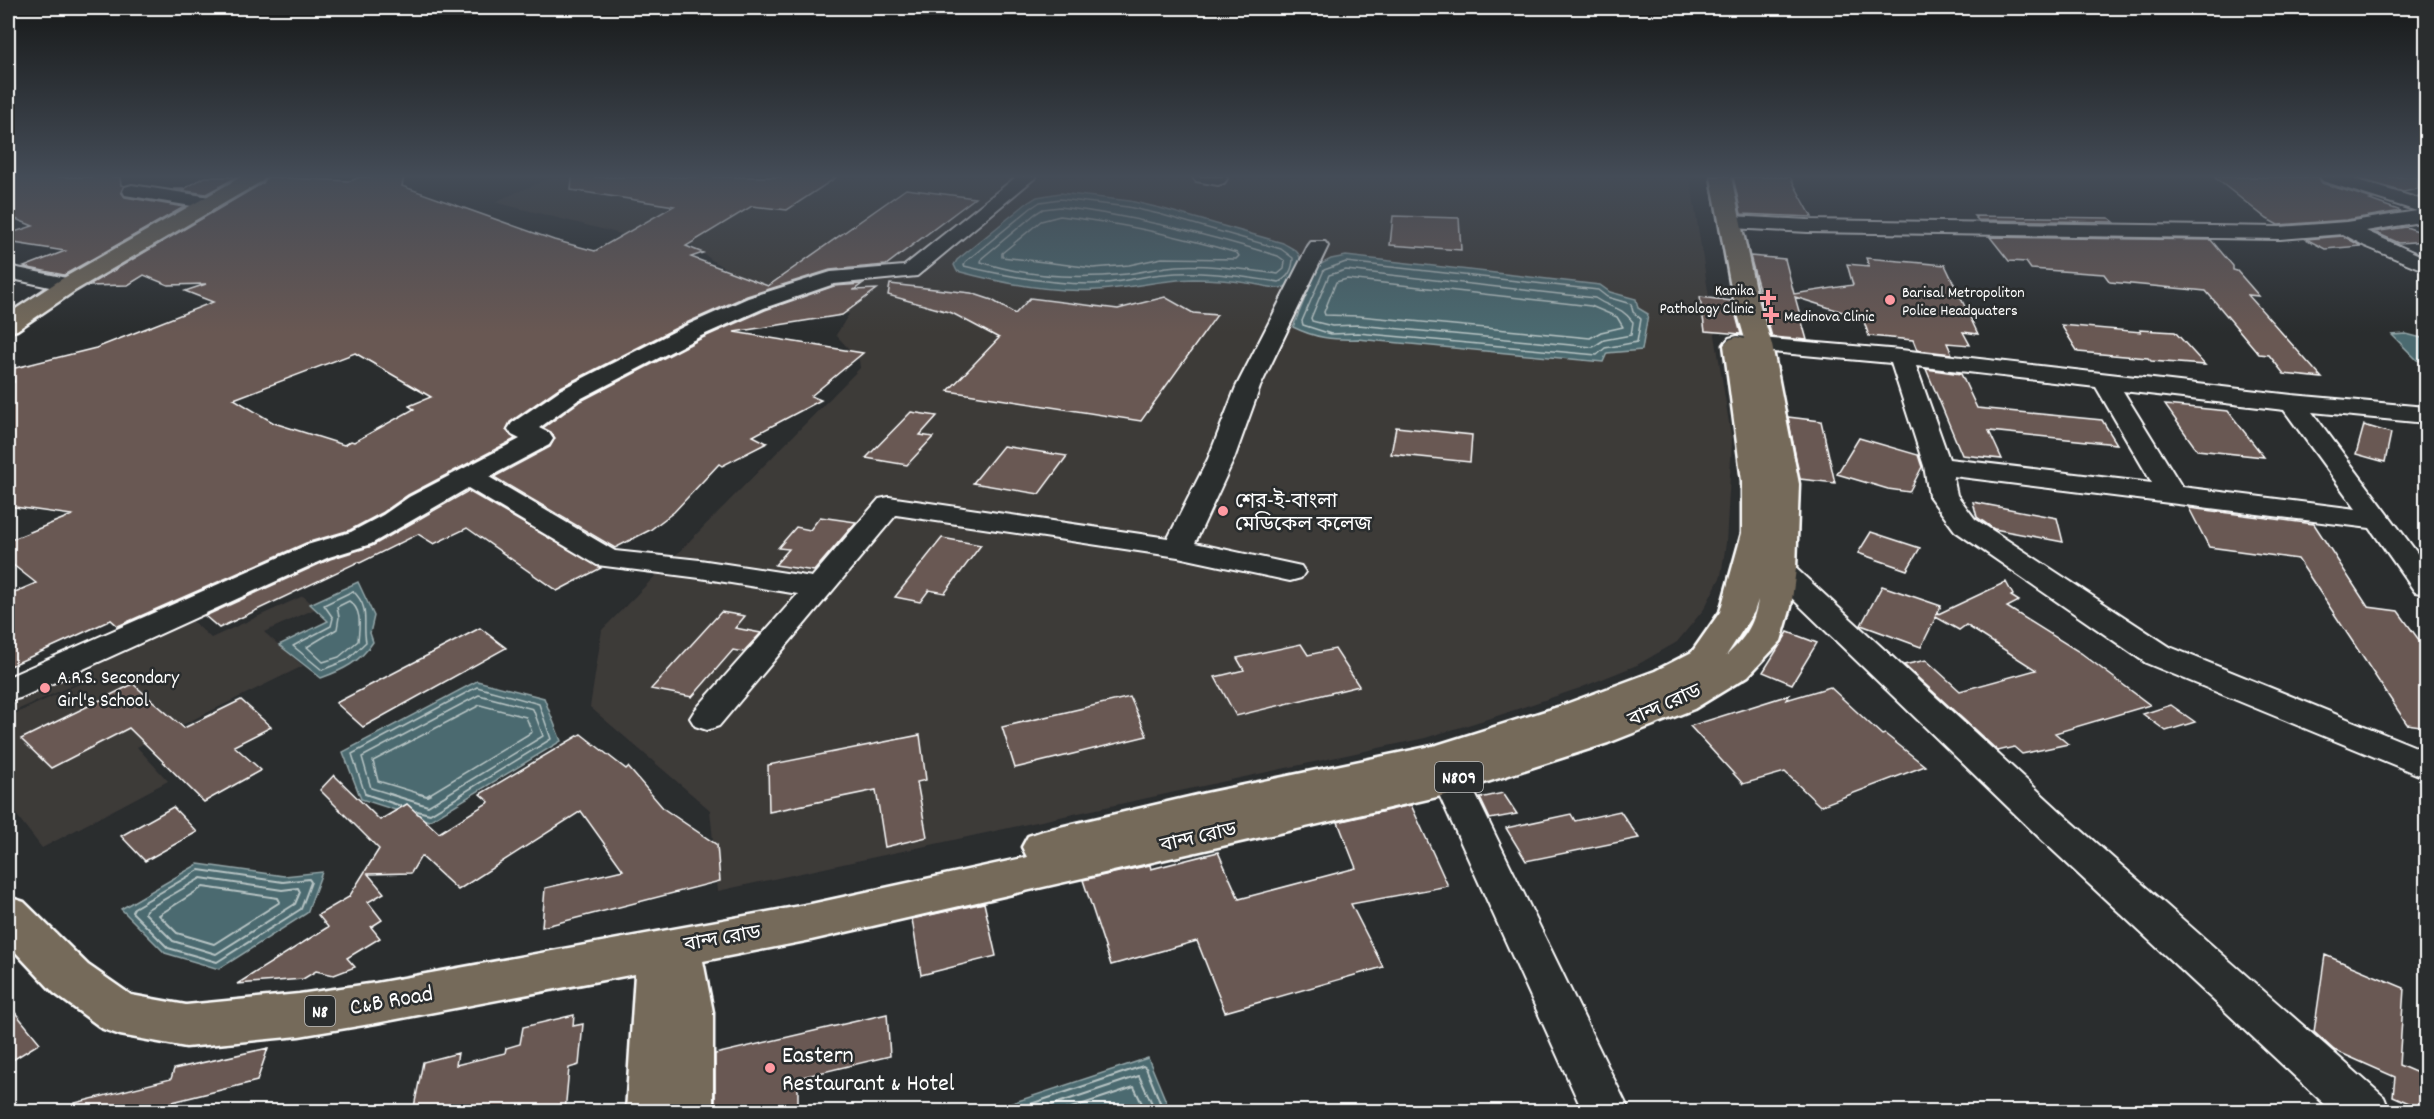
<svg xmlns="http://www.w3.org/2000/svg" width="2434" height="1119" viewBox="0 0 2434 1119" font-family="Dekko,'Noto Sans Bengali',sans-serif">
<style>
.built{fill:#3d3a39;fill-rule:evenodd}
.water{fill:#4c6b6f;stroke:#94a6a9;stroke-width:1.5}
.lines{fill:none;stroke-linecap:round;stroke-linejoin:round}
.shore-far1{stroke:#b7c4c5;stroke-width:1.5}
.shore{stroke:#b7c4c5;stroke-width:2}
.building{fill:#695853;stroke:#fff;stroke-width:1.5;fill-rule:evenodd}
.minor-casing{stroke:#fff;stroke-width:4}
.major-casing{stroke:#fff;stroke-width:5}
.highway-casing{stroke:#fff;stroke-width:5}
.minor{fill:#2a2d2e;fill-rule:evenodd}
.major{fill:#746a5a;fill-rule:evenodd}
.highway{fill:#746a5a;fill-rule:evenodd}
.poi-dot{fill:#ff9aa2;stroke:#2a2d2e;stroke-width:2}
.labels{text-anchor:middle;stroke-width:5;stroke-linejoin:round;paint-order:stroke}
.far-poi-label{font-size:16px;fill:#fff;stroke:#2a2d2e;text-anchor:start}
.shield{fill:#2a2d2e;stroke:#bfc0c0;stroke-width:1.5}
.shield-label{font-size:18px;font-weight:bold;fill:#fff}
.poi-label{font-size:20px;fill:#fff;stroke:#2a2d2e;text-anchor:start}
.street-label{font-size:20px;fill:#fff;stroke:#2a2d2e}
.near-street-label{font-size:24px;fill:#fff;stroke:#2a2d2e}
.near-poi-label{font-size:24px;fill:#fff;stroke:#2a2d2e;text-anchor:start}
</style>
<rect width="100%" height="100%" fill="#2a2d2e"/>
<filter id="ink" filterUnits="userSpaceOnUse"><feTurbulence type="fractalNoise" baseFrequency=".0167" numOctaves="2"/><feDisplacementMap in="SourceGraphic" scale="12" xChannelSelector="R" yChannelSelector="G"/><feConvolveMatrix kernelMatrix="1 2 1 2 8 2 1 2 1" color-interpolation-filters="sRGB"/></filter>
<g filter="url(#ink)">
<path class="built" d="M553,177H1690L1732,442L1726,543L1721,576L1704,609L1677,642L1637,665L1580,688L1494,717L1425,738L718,891L710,810L590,707L602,630L860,368L859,360L836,335L849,314L790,306L716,263L684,240L637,238L494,202Z
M303,596L317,608L264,632L303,666L137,747L168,781L42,848L8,804V717L92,678L79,663L186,615L211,638ZM163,711L51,768L21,739Z
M71,667L82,681L8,714V694Z"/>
<path class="water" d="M1060,193L1130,201L1160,208L1283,243C1289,247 1299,250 1300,258C1302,270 1292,288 1279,288C1269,288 1257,284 1247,283C1229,280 1211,279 1193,279C1160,280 1130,288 1097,290C1052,293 1001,283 957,271L954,265L957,260L1027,203L1037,197Z
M1346,256L1600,285L1610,292L1636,299L1638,308L1648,314L1642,350L1607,353L1603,362L1357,339C1333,340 1315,338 1293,327L1319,265L1331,259Z
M2406,334L2426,339V362L2417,360L2392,335Z
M358,582L374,616L370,633L373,642C360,662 343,670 321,678L279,645L328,621L310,604Z
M477,681L544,698L561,741L429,821L361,799L343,752Z
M198,864L284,876L322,872L307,913L219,969L165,953L121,909Z
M1148,1058L1170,1111H988Z"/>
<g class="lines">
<path class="shore-far1" d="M1060,199L1128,207L1159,214L1281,249L1293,258C1293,269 1289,277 1279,282C1241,277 1203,270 1164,274C1140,276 1117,284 1091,284C1048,284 1006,276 964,266L965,262L1031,208L1040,202Z
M1060,207C1135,216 1206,234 1278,256L1285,261L1284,269L1278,274C1245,270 1211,264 1177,266C1160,267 1144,272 1127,274C1079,279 1027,277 981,262L982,258L1035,214L1043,209Z
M1060,216C1120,223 1179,236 1237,253L1239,256L1236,259L1162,258L1129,265L1093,268L1002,257V253L1041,221Z
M1346,262L1598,290L1607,297L1631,304L1633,312L1641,319L1637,342L1605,348L1597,355L1358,333L1331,334L1303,325L1302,321L1324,270Z
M1346,270L1595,298C1612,310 1619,304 1633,322L1631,335L1604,340L1593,347L1358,325L1332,326L1312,321L1311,318L1329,275Z
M1347,279L1591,306L1617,317L1623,327L1601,332L1590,338L1359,316L1325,315L1324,312L1336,282Z
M353,591C371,608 362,623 366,642L347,660L322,670L293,646L331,626L333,618L324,605Z
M349,601C363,610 359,627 358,641L339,657L323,662L307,647L337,629L339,617L337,607Z
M369,795L365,794L352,754L477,687L539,704L551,739L460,795
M394,795L371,788L362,757L479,695L533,709L543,736L446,795
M424,795L378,781L373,761L480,705L526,717L532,732L428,795"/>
<path class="shore" d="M365,794L401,806
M389,794L428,806L448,794
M419,794L427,796L431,794
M417,811L430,814L463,794
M199,870L283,882L309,879L311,882L301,909L217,962L168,948L132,912L134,908Z
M201,878L282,890L298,888L300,892L295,904L216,954L173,941L145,913L146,910Z
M203,887L278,898L280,902L214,944L177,933L159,915Z
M1007,1112L1143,1066L1146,1068L1164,1112
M1031,1112L1139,1076L1156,1112
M1059,1112L1134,1087L1146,1112"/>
</g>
<path class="building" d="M8,177H120L121,185L124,186L121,192L125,197L184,207L64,275L24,267L65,251L8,242V234L33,226L8,216Z
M204,177H237L206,194L173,189H184Z
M267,177L350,181L360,177H404L402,186L554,240L595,251L674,206L571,190L572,177H837L787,210L752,206L686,246L703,253L691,257L768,286L906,189L975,198L886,265L830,270L747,296L684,324L559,388L510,422L506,430L515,439L408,495L382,513L350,530L306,543L118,626L111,620L8,667V595L36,583L8,561V541L72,515L8,506V384L14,382L11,369L96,348L213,302L185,291L206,284L168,285L144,275L128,285L87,286L263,183ZM355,353L431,397L409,406L414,409L354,442L351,441L344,445L274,423L234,399Z
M1733,177H1790L1812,217L1741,214Z
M2214,177H2318L2322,183L2373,199L2370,200L2401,211L2346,220L2278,225L2267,219Z
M2354,177H2417L2418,189L2403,192Z
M1393,216L1459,218L1461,250L1390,245Z
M1974,216L2109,218L2114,222L1978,220Z
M2406,227L2427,234V241L2399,243L2374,232Z
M2343,236L2361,246L2325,249L2306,239Z
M1990,237L2211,240L2233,266V270L2237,271L2259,296L2248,295L2322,378L2284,374L2269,355L2259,354L2206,291L2110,282L2104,274L2031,269L2026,262L2009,261Z
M1750,256L1785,259L1794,294L1853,285L1847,264L1869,266L1866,258L1945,265L1978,334L1963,332L1970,345L1947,343L1952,354L1917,350L1913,340L1869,336L1862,316L1846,313L1795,297L1807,340L1772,337Z
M862,284L854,290L877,289L842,315L734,332L863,353L811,396L821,400L753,436L767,443L722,466L719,464L674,512L650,530L615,548L494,477L550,447L555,438L551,432L543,428L579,402L702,338L765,310L834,286Z
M890,284L971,293L992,300L1015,314L1030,298L1118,309L1165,297L1193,313L1217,315L1141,421L948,391L999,338L952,313L888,295Z
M1700,297L1732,301L1741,334L1705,331Z
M2061,325L2141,332L2140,330L2175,332L2205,365L2151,361L2148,358L2078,352Z
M1926,369L1961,374L1977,408L2102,420L2117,444L1989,431L2002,459L1962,455Z
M2165,405L2228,411L2264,457L2197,450Z
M911,412L937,416L920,435L933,437L907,465L866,458Z
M1788,417L1821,421L1835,483L1800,479Z
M2364,425L2391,433L2385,462L2356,454Z
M1396,427L1472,435L1470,462L1391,454Z
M1859,438L1918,455L1922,467L1909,492L1888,489L1837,474Z
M1003,446L1067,456L1039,494L973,483Z
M468,491L601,568L557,591L467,528L434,544L418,534L360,563L358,562L219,628L205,616L330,559L372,546Z
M1973,502L2057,518L2063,542L1994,529L1977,517Z
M2189,508L2314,524L2368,607L2398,611L2427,651V727L2407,724L2298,559L2209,547Z
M820,517L856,522L814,571L775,565L789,549L778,548L796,527L810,530Z
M1871,532L1920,548L1907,570L1858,553Z
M942,538L981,545L945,593L929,590L920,602L895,597Z
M2006,582L2013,595L2011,596L2019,601L2007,607L2081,653L2150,705L2055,733L2068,744L2022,754L2014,747L1998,751L1904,665L1926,660L1960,691L2036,670L1966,625L1959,630L1936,617L1921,647L1861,625L1882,586L1941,606L1936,615Z
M721,612L745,616L735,628L761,633L743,652L733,650L692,697L651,689Z
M480,628L506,648L363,727L336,703Z
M1788,632L1817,643L1792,684L1763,672Z
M1301,644L1308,655L1335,649L1359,686L1236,716L1215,677L1244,670L1237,658Z
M133,684L184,728L241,700L271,727L234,746L261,770L204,802L129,728L51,768L21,739Z
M1830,687L1882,735L1885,734L1925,766L1820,806L1785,772L1743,784L1690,726L1789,695L1786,700Z
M1130,697L1147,736L1015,768L1002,727Z
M2171,705L2195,722L2166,731L2143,714Z
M581,734L626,769L628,767L664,809L717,845L720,881L542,927L545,888L623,870L581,811L458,890L421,856L411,873L368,874L384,893L368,902L382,920L371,927L380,938L347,958L355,967L334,975L316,971L303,979L237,984L328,927L318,915L349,897L379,849L320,790L334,775L380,820L407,804L439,833L489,802L480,794Z
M920,735L926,780L917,782L927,837L885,847L876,790L769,812L768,765Z
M1503,793L1517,814L1490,819L1480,798Z
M1411,805L1448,886L1351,904L1383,967L1225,1012L1197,941L1111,965L1083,880L1150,865L1151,869L1218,852L1239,899L1356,868L1338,822Z
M173,807L197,832L145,861L121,836Z
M1620,811L1639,838L1526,861L1506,828L1571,814L1575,821Z
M984,903L996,956L921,975L912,919Z
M2325,955L2404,988L2399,1065L2427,1077V1111L2393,1096L2395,1077L2334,1050L2314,1032Z
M8,1004L40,1043L8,1063Z
M887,1014L890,1056L798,1078V1112H715V1054Z
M574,1015L573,1026L583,1024L579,1065L569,1068L565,1112H413L423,1062L458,1053L456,1065L505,1053L506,1048L520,1044L523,1027Z
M268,1048L257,1081L132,1112H76L75,1103L171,1079L174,1069Z"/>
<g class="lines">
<g class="minor-casing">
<path id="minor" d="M1016,177H1036L917,276L834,284L764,308L701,336L578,400L539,428L549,433L553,439L549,445L489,477L615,551L700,560L812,577L879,499L889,497L1168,538L1208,459L1236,387L1308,246L1311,242H1325L1328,246L1260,387L1234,459L1195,543L1301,566L1305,572L1301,578L1290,581L1178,557L896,515L719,726L707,730L695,726L690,718L695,710L798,594L700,578L597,565L468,488L371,544L329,557L20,698L8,701V677L307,545L351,532L383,515L409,497L520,439L512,435L508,429L512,423L560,390L685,326L748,298L831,272L904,266Z
M1193,177H1226L1227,179L1224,183L1218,185L1196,181Z
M2320,177H2347L2426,201V221L2366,231L2426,258V271L2365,246L2343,234L2280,239L1808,232L1731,228L1724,226L1721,222L1724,218L1731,216L1808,220L2280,227L2346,222L2417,211L2323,181Z
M132,185L210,197L217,199L220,203L217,207L210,209L125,195L123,191L125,187Z
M8,266L76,280L79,285L76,290L68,291L8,278Z
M1737,336L1901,350L2292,395L2426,407V423L2312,412L2426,565V594L2415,592L2370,528L1953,476L1957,495L1975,519L2170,647L2426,751V778L2146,663L1955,531L1929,496L1924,466L1891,363L1729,348L1725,343L1729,338ZM1916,366L2096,387L2152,483L1949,459ZM2123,391L2284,410L2356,509L2182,487Z
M1779,560L1790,563L2072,822L2384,1097L2390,1112H2333L2044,842L1768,575L1764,569L1768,563Z
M1450,766L1463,770L1468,779L1630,1112H1583L1432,779L1437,770Z"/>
</g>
<g class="major-casing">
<path id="major" d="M241,177H265L262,181L76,290L17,330L8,332V314L60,280Z"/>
</g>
<g class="highway-casing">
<path id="highway" d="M1711,177H1731L1756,293L1772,345L1799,484L1796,569L1791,607L1781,641L1748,676L1694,709L1608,743L1450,794L811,940L703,961L713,1012V1112H626L635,974L376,1023L299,1036L186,1047L120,1035L103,1029L54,993L8,944V897L24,902L88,965L131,995L186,1005L299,994L376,983L811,904L1027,857L1022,847L1028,836L1043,831L1206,793L1437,745L1558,707L1655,671L1692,652L1720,612L1742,533V481L1724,345L1728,340L1737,337L1745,339L1732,293ZM1758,600C1754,626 1745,638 1726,656L1754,612Z"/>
</g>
<use href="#minor" class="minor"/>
<use href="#major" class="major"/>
<use href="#highway" class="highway"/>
</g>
</g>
<linearGradient id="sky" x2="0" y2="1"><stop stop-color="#171919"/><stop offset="0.53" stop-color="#444c57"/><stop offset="1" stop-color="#444c57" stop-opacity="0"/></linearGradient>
<rect width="2434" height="333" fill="url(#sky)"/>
<g class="poi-dot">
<path d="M1765 289h6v6h6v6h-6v6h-6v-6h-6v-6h6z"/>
<circle cx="1890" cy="300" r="6"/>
<path d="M1768 306h6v6h6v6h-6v6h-6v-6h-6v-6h6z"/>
<circle cx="1223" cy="511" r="6"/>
<circle cx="45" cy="688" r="6"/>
<circle cx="770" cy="1068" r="6"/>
</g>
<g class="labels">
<g class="far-poi-label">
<text x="1754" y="295" text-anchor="end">Kanika<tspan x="1754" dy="18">Pathology Clinic</tspan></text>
<text x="1902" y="297">Barisal Metropoliton<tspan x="1902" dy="18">Police Headquaters</tspan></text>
<text x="1784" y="321">Medinova Clinic</text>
</g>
<g class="shield">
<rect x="1435" y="762" width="48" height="30" rx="4.5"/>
<rect x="305" y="996" width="30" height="30" rx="4.5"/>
</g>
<g class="shield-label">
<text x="1459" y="783">N809</text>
<text x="320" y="1017">N8</text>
</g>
<g class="poi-label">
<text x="1235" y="507">শের-ই-বাংলা<tspan x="1235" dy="23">মেডিকেল কলেজ</tspan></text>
<text x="57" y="683">A.R.S. Secondary<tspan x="57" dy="23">Girl's School</tspan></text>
</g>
<g class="street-label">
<text transform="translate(1664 704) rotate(-24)" y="7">বান্দ রোড</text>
<text transform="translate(1198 836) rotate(-13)" y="7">বান্দ রোড</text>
<text transform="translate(722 937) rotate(-10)" y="7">বান্দ রোড</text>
</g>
<g class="near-street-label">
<text transform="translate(391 999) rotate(-10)" y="8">C&amp;B Road</text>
</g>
<g class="near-poi-label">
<text x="782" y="1062">Eastern<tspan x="782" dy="28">Restaurant &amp; Hotel</tspan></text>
</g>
</g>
<rect width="2434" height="1119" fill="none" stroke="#2a2d2e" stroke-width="30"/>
<rect x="15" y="15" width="2404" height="1089" fill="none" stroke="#fff" stroke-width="2" filter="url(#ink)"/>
</svg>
